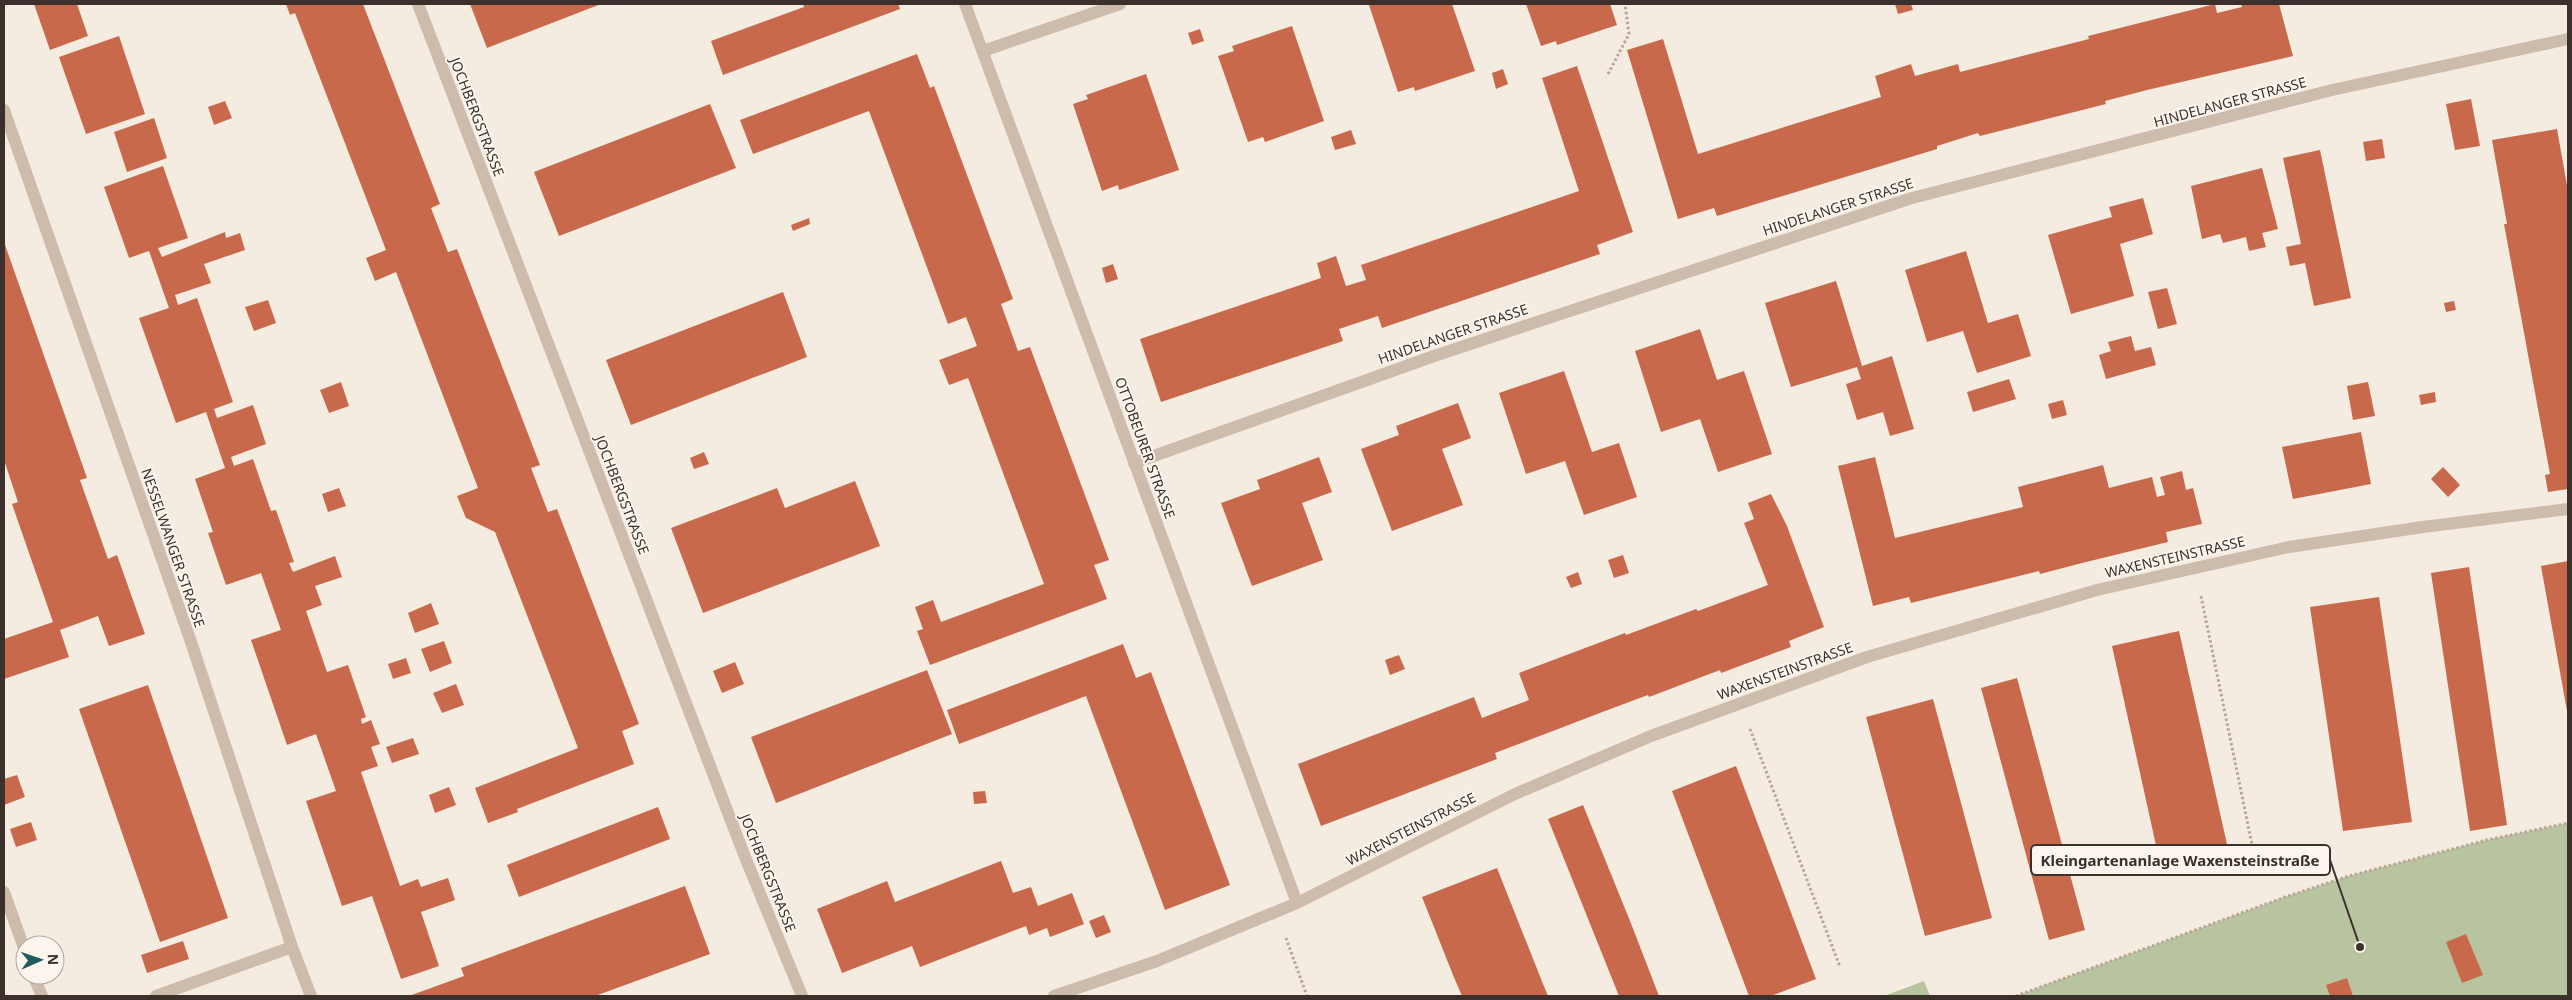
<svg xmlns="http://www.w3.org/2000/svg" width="2572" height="1000" viewBox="0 0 2572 1000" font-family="'Noto Sans',sans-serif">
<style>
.green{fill:#b8c4a0}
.building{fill:#c8694b}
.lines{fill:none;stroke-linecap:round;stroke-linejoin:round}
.path{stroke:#b9a596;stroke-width:3;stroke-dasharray:2.5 2.5;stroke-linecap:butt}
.minor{stroke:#cdbbac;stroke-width:12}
.labels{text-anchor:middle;stroke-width:4;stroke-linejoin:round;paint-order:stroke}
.street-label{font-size:14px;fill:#3b302b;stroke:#fbf5ee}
.leader{fill:none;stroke:#3b302b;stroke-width:2}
.callout-dot{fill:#3b302b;stroke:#fbf5ee;stroke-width:2}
.callout{fill:#fbf5ee;stroke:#3b302b;stroke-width:2}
.callout-label{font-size:15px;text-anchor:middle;font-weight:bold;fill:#3b302b}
</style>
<rect width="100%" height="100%" fill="#f4ebe1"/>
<path class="green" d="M2568,823V996H2016L2285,897L2349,876L2487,840Z
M1924,981L1930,996H1884Z"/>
<path class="building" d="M34,4H77L88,36L50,50Z
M286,4H363L440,204L431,208L448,252L457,249L540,465L531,468L548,512L557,509L639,724L622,731L634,764L517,809L518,812L488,823L475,788L578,748L495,532L466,518L457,496L478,488L396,272L375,281L366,258L386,250L295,13L290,15Z
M470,4H601L487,48Z
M803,4H898L900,9L723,75L711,41L804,7Z
M1373,4H1452L1475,71L1415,91L1414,87L1398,92L1369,5Z
M1526,4H1610L1617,25L1557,45L1556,41L1541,46Z
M1895,4H1911L1913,10L1898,14Z
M2215,4L2217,13L2242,7L2241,4H2279L2293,56L2147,90L2105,101L2106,104L1980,136L1978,133L1937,146V149L1717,216L1714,208L1678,219L1627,50L1663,39L1698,154L1881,97L1875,76L1911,64L1915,76L1958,64L1960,72L2089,39L2088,36Z
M1292,26L1324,121L1265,142L1263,137L1248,142L1218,56L1234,51L1232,46Z
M1200,29L1204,41L1192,45L1188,33Z
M119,36L145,114L86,134L59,57Z
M917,54L930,88L934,86L1013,299L1001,304L1018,351L1030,347L1109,560L1094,565L1107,599L930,665L917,631L923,629L915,607L933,600L941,622L1044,584L968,378L949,385L939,360L977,346L966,317L948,324L869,111L753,154L740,120Z
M1577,66L1633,232L1597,245L1600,254L1382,328L1378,316L1339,329L1343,341L1161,402L1140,339L1321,278L1317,263L1336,256L1346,286L1366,280L1361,265L1579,191L1542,78Z
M1503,69L1508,84L1496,89L1492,73Z
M1146,74L1179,170L1119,190L1118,185L1102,191L1073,104L1088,99L1086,95Z
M2471,99L2480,146L2455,150L2446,104Z
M225,101L232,118L214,125L208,107Z
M710,104L736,168L559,236L534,172Z
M154,118L167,158L127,172L114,132Z
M2557,129L2568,191V489L2548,492L2545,475L2550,474L2504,224H2507L2492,140Z
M1351,130L1356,144L1335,150L1331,137Z
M2382,139L2385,158L2366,161L2363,142Z
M2320,150L2351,298L2314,306L2305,263L2290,266L2286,247L2301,244L2283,158Z
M163,166L188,238L158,248L162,257L225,232L226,238L240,233L245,250L204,264L211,283L175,295L178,305L197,298L233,402L214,409L217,418L253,405L266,444L231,457L234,466L253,459L271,511L276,510L294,562L289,563L293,572L335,556L342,577L315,586L322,605L306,611L327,672L348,665L366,717L361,719L362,724L371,720L380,744L371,747L378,766L361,772L400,886L418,879L421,887L448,878L455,900L421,912L439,966L401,979L372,896L342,906L306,801L336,791L316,734L287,745L251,640L281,630L261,573L226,585L208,533L213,532L195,479L225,468L206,412L176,423L139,318L169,308L149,251L129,258L104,187Z
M2262,168L2278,229L2262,233L2266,247L2249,251L2246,237L2223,243L2220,234L2202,239L2191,186Z
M2143,198L2153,234L2120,244L2134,296L2071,314L2048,235L2112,217L2109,207Z
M809,218L810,224L793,231L791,225Z
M4,242L87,478L80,480L108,559L117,555L145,634L109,646L98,616L60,630L69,657L4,679V639L53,622L12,504L18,502L4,460Z
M1966,251L1988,323L2018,314L2031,356L1977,373L1963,331L1927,342L1905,270Z
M1113,264L1118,279L1106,283L1102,268Z
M1836,281L1862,366L1892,356L1914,429L1890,436L1883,412L1857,420L1846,384L1861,379L1857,367L1791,387L1765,303Z
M2167,288L2177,324L2158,329L2148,292Z
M783,292L807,357L631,425L606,360Z
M268,300L276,323L254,331L245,307Z
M2454,301L2456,310L2446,312L2444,303Z
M1700,329L1717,380L1744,371L1772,454L1718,472L1700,419L1661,432L1635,351Z
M2131,336L2135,351L2151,347L2156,365L2106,379L2099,355L2111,351L2108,342Z
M1564,371L1592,452L1619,443L1637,497L1584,515L1565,461L1526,474L1499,393Z
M2009,379L2016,399L1973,412L1967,392Z
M341,382L349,406L329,413L320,390Z
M2368,382L2375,416L2353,420L2347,386Z
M2435,392L2436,402L2421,405L2419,395Z
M2063,400L2067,415L2052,419L2048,404Z
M1458,403L1471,438L1442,449L1463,505L1392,531L1361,449L1399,435L1396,426Z
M2361,432L2371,484L2293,499L2282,447Z
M704,452L709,464L694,469L690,458Z
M1319,457L1332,492L1302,503L1323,560L1252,586L1221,503L1260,489L1257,480Z
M1875,457L1895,538L2023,507L2018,487L2103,465L2109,488L2152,477L2157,497L2165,495L2160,477L2182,471L2186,490L2193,488L2202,524L2166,532L2168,542L2082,563L2040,574L2039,571L1911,603L1909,597L1873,606L1838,466Z
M2443,467L2460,485L2448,497L2431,479Z
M855,481L880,546L703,613L671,528L777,488L785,508Z
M339,488L346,506L328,512L322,494Z
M1771,494L1787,526L1824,627L1789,641L1791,647L1721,673L1720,670L1649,697L1648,695L1613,708L1495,753L1497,759L1321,826L1298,764L1474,697L1482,718L1505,709L1529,700L1519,673L1625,633L1626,635L1696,609L1698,611L1768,585L1744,523L1754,519L1748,503Z
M1623,555L1629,573L1614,578L1608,560Z
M2568,561V711H2567L2541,566Z
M2469,567L2507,825L2470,831L2431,573Z
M1578,572L1582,584L1571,588L1566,577Z
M2379,597L2412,822L2343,831L2310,607Z
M431,603L439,624L415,633L408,613Z
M2179,631L2229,853L2161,868L2112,646Z
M444,641L452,663L430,672L421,649Z
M1123,644L1136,678L1151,672L1230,885L1165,910L1086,696L959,744L947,710Z
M1399,655L1405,669L1390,675L1385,660Z
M406,658L411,673L393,679L388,664Z
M735,662L744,684L722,693L713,671Z
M927,670L952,734L776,803L751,737Z
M2017,678L2085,930L2049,940L1981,688Z
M456,684L464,705L442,713L433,693Z
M148,685L228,918L160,942L79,709Z
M1933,699L1992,918L1925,936L1866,717Z
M413,738L419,754L392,763L386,747Z
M1736,766L1816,979L1771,996H1749L1672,791Z
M17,775L25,797L4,805V779Z
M449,787L456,805L435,813L429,795Z
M985,791L987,803L974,804L973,792Z
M1583,805L1632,926L1659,996H1619L1548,819Z
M658,807L670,839L519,897L507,865Z
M31,822L37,840L16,847L10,829Z
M1001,861L1013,893L1031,887L1038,906L1072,893L1084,924L1050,937L1047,928L1029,935L1026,926L920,967L912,946L842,973L817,909L887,881L895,902Z
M1497,868L1543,984L1548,996H1462L1453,975L1422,897Z
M685,886L710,954L595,996H409L464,976L461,968Z
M1104,915L1111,932L1096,938L1089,921Z
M2466,934L2483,975L2462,983L2446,942Z
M183,941L189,959L147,973L141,955Z
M2347,978L2353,996H2330L2326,985Z"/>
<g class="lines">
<path class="path" d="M1608,74L1629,34L1625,4
M2201,596L2257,869
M1750,729L1840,967
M1286,938L1307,996
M2016,996L2285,897L2349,876L2487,840L2568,823"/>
<path class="minor" d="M418,4L745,857L802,996
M965,4L1297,903
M983,51L1120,4
M4,110L190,639L292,947L311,996
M1134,463L1437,355L1912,198L2332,90L2568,39
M4,892L25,951
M33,975L42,996
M156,996L292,947
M1054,996L1157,961L1297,903L1515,794L1651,736L1867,657L2097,590L2289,547L2423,527L2568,509"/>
</g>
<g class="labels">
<g class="street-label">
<text transform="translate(2230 102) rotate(-15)" y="5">HINDELANGER STRASSE</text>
<text transform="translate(477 117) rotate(69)" y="5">JOCHBERGSTRASSE</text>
<text transform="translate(1838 207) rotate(-18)" y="5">HINDELANGER STRASSE</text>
<text transform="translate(1453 334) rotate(-19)" y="5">HINDELANGER STRASSE</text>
<text transform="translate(1145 448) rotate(70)" y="5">OTTOBEURER STRASSE</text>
<text transform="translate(622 495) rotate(69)" y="5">JOCHBERGSTRASSE</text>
<text transform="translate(173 548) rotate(71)" y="5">NESSELWANGER STRASSE</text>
<text transform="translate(2175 557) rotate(-13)" y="5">WAXENSTEINSTRASSE</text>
<text transform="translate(1785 671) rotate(-20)" y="5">WAXENSTEINSTRASSE</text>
<text transform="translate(1411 829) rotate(-27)" y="5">WAXENSTEINSTRASSE</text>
<text transform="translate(768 873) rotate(68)" y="5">JOCHBERGSTRASSE</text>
</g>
</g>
<path class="leader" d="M2360 947L2330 860"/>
<circle class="callout-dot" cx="2360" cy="947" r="5"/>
<rect class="callout" x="2031" y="845" width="299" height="30" rx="5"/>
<g class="callout-label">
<text x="2180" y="866">Kleingartenanlage Waxensteinstraße</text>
</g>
<rect width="2572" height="1000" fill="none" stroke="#3b302b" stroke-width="10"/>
<g transform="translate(40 960) rotate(88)"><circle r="24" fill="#fbf5ee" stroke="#aea6a0"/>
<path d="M0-4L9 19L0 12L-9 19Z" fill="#1f5a5e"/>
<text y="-8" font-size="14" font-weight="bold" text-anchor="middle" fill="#3b302b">N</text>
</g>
</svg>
